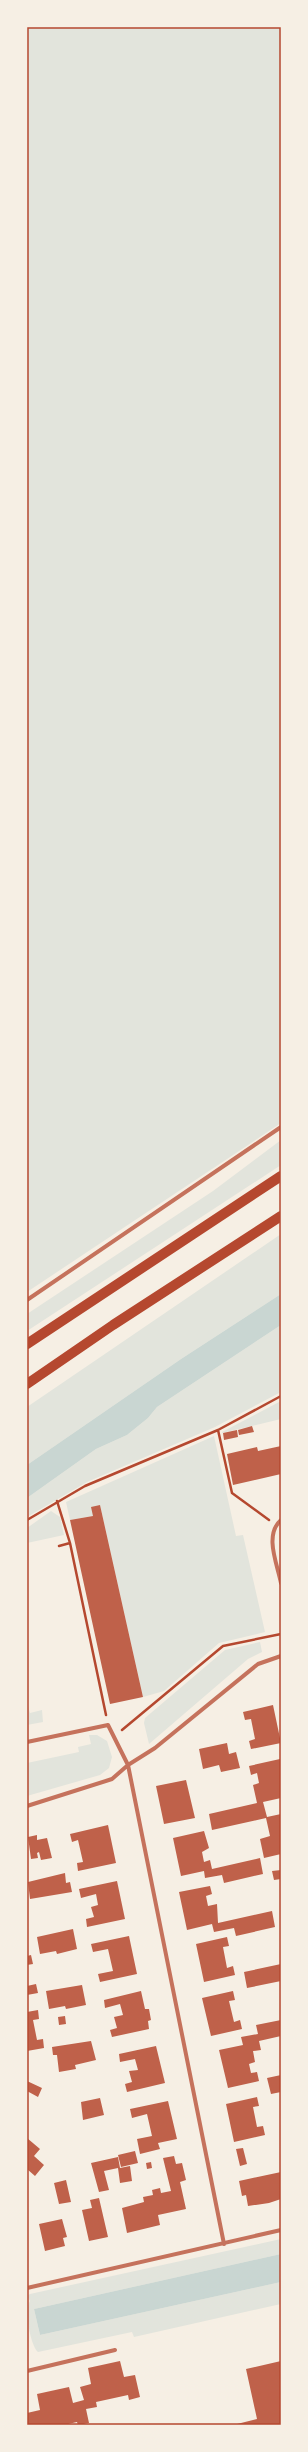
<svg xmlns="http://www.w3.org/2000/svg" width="308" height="2452" viewBox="0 0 308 2452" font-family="Lato,sans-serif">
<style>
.green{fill:#e2e4dc}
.water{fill:#c9d6d2}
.building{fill:#bf614a}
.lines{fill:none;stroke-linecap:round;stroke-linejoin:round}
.path{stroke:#b5482f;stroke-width:2.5}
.minor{stroke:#c5725c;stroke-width:4}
.primary{stroke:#b5482f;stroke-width:10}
.neatline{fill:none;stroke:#b5482f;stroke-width:1.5}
</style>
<rect width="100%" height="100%" fill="#f6efe4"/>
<path class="green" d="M27,27H281V1123L27,1292Z
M281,1140V1165L27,1331V1314L213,1191Z
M281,1234V1294L181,1359L27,1465V1407Z
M281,1325V1392L215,1427L87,1482L27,1517V1498L96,1449L127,1435L148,1418L157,1407Z
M281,1401V1419L222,1433V1432Z
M214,1436L236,1536L243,1535L265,1632L219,1643L164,1691L143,1697L100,1505L93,1516L70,1520L66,1502Z
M51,1511L60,1517L64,1535L27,1543V1528Z
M260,1642L262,1652L248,1659L149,1744L144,1723L145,1718L225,1650Z
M27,1703L30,1713L42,1710L43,1722L27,1725Z
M89,1735H97L107,1741L112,1757L109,1768L100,1775L27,1796V1763L79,1752L78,1747L91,1744Z
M281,2239V2254L34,2309L40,2335L281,2282V2304L134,2337L132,2332L38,2352C30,2345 24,2309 30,2301L27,2296L30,2294Z"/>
<path class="water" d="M281,1294V1325L157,1407L148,1418L127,1435L96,1449L27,1498V1465L181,1359Z
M281,2254V2282L40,2335L34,2309Z"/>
<path class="building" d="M252,1426L254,1432L239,1435L238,1430Z
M237,1430L238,1437L224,1440L223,1433Z
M281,1446V1474L233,1485L227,1454L257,1447L258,1451Z
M100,1505L143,1697L110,1704L70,1520L93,1516L91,1507Z
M273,1705L281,1743L251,1749L249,1741L255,1739L251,1719L245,1720L243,1712Z
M227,1743L229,1754L236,1752L240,1768L221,1772L219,1765L203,1769L199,1749Z
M280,1759L281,1798L263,1802L267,1817L281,1814V1854L264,1858L260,1839L270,1836L266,1818L212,1830L209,1814L257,1803L253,1785L259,1783L257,1773L251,1775L249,1766Z
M186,1780L195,1818L164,1824L156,1786Z
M108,1825L116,1863L78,1871L77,1863L83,1862L78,1840L72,1842L70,1834Z
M204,1831L209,1848L202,1852L204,1862L210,1860L212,1869L260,1858L263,1874L224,1883L222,1875L205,1878L204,1871L181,1876L173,1838Z
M37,1835V1840L47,1838L52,1858L41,1860L39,1852L37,1853L38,1858L31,1859L28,1837Z
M281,1870V1879L274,1880L272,1871Z
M65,1873L66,1883L70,1882L72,1892L30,1899L28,1882Z
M117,1881L125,1919L87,1927L86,1919L94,1917L91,1907L98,1905L96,1894L81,1898L79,1889Z
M210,1886L212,1894L206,1896L208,1906L217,1904L218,1923L272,1911L275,1927L236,1936L234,1928L214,1932L212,1924L187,1930L179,1892Z
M73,1929L77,1949L57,1954L56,1951L40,1954L37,1937Z
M129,1936L137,1974L100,1982L98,1974L113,1971L108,1949L93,1952L91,1944Z
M227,1937L229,1946L223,1947L227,1968L233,1966L235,1975L204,1982L196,1944Z
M31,1955L33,1964L27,1965V1956Z
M281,1964V1981L247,1988L244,1972Z
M36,1984L38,1993L27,1995V1986Z
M82,1985L86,2005L66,2009L65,2006L49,2009L46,1991Z
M141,1991L145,2009H149L151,2020L148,2021L149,2029L112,2037L110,2030L117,2028L114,2017L123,2015L120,2004L105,2008L104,2000Z
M233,1991L235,2000L229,2001L234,2022L240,2020L242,2029L211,2036L202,1998Z
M38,2010L39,2019L33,2020L37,2040L43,2039L44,2048L27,2051V2012Z
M65,2016L66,2024L59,2025L58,2017Z
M281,2020V2036L259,2041L261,2050L253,2051L255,2062L249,2064L251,2073L257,2072L259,2081L228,2088L219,2050L243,2045L241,2037L258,2034L256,2025Z
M91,2041L96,2060L75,2065L76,2069L59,2072L57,2055H53L52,2047Z
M156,2046L165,2083L127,2092L125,2084L132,2082L129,2071L138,2070L135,2059L120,2062L119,2054Z
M281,2075V2092L271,2094L267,2078Z
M27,2081L42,2088L38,2097L27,2091Z
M257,2097L259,2106L253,2107L257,2127L263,2126L265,2135L234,2142L226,2104Z
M100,2098L104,2115L83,2120L81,2102Z
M168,2101L177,2139L158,2143L160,2149L140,2154L137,2139L152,2136L147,2114L132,2118L130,2109Z
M27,2138L40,2149L34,2156L44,2165L35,2176L27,2169Z
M243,2148L247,2164L240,2166L236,2149Z
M135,2151L138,2163L121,2167L118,2155Z
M174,2156L176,2164L182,2163L186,2180L180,2182L186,2209L158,2215L160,2225L127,2233L122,2208L144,2202L143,2197L153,2195L152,2190L160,2188L161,2193L171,2191L163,2158Z
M118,2157L120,2168L130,2166L132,2181L120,2183L118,2168L104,2171L109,2190L99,2192L91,2163Z
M151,2162L152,2168L147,2169L146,2163Z
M281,2172V2199L269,2203L248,2206L246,2195L242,2196L239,2181Z
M66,2180L71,2202L59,2204L54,2183Z
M99,2198L108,2237L89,2241L82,2210L92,2208L90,2200Z
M62,2219L67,2237L63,2238L65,2246L45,2251L39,2224Z
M120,2361L124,2377L135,2375L140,2397L129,2400L128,2395L96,2402L97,2407L86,2409L89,2423L78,2425L77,2422L64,2425H27V2413L40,2410L37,2394L69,2387L73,2403L84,2400L80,2387L91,2384L88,2368Z
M281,2361V2425H233L257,2419L246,2369Z"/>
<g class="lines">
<path class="path" d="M218,1430L232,1493L269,1520
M57,1501L70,1543L106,1715
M27,1520L85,1486L218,1430L281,1396
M59,1546L70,1543
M122,1730L223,1646L281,1634"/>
<path class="minor" d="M27,1300L281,1127
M281,1520C264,1535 277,1563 281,1583
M27,1742L108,1725L128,1765L224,2244
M27,1806L112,1779L128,1765L155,1748L258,1664L281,1656
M27,2288L281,2230
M27,2371L115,2350"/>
<path class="primary" d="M27,1344L281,1176
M27,1384L113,1325L281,1216"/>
</g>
<rect width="308" height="2452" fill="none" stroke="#f6efe4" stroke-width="56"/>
<rect x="28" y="28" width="252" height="2396" class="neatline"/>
</svg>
